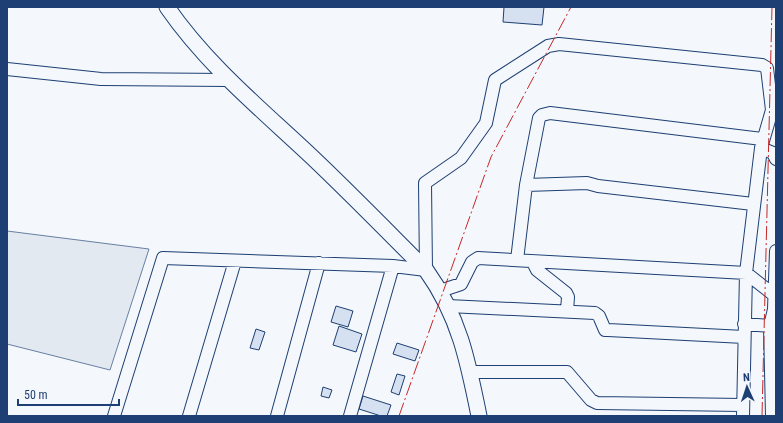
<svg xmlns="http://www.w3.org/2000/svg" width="783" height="423" viewBox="0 0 783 423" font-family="'Roboto Condensed',sans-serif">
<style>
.green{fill:#e3e9f0;stroke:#687fa3}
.building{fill:#d5e0f0;stroke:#1d3f73}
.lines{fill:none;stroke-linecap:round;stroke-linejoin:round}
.minor-casing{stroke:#1d3f73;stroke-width:14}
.tertiary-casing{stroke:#1d3f73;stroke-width:17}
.minor{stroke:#f4f7fb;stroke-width:12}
.tertiary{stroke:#f4f7fb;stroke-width:15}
.power{stroke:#c62828;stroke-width:1;stroke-dasharray:14 3 2 3;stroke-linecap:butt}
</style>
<rect width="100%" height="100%" fill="#f4f7fb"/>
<path class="green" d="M7,231L149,249L110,370L7,344Z"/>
<path class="building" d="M504,7H544L542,25L503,22Z
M336,306L353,311L348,327L331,322Z
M339,326L362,334L356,352L333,345Z
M256,329L265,332L259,350L250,348Z
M397,343L419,350L415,361L393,354Z
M397,374L405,376L399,395L391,392Z
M323,387L332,390L329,398L321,396Z
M363,396L391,405L387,416H381L359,409Z"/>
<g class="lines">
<g class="minor-casing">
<path id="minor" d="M7,69L101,79L228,80
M761,148L773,153L776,159
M526,185L587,183L598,186L753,204
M517,260L526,185L539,118L542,115L550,113L762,139
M533,262L537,270L566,293L568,297L567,311
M440,291L461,284L472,262L478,258L746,273L774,295
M448,306L595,313L599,316L605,330H608L744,337
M744,324L770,326L772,416
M770,326L774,309L776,251
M470,372H567L591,400L597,403L743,405
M114,416L163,258L393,266L426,270L425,183L461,158L486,123L495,80L548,46L559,44L762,65L767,68L772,110L761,148L746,273L743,416
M189,416L235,261
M277,416L319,263
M350,416L393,266"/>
</g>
<g class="tertiary-casing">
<path id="tertiary" d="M167,7C207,65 261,109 312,157C351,194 388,232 426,270C459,316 468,361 479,416"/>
</g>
<use href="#minor" class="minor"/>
<use href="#tertiary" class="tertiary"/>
<path class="power" d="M399,416L491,157L571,7
M762,416L772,7"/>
</g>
<rect width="783" height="423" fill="none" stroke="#1d3f73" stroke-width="16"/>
<g transform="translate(747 387) rotate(357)" stroke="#f4f7fb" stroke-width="3" paint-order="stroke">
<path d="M0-3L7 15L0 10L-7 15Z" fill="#1d3f73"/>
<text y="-6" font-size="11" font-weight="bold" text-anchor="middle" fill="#1d3f73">N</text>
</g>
<path d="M18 399v6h101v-6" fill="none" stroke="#1d3f73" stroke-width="2"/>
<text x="24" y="399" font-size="12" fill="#1d3f73" stroke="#f4f7fb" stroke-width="3" paint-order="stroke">50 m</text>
</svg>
